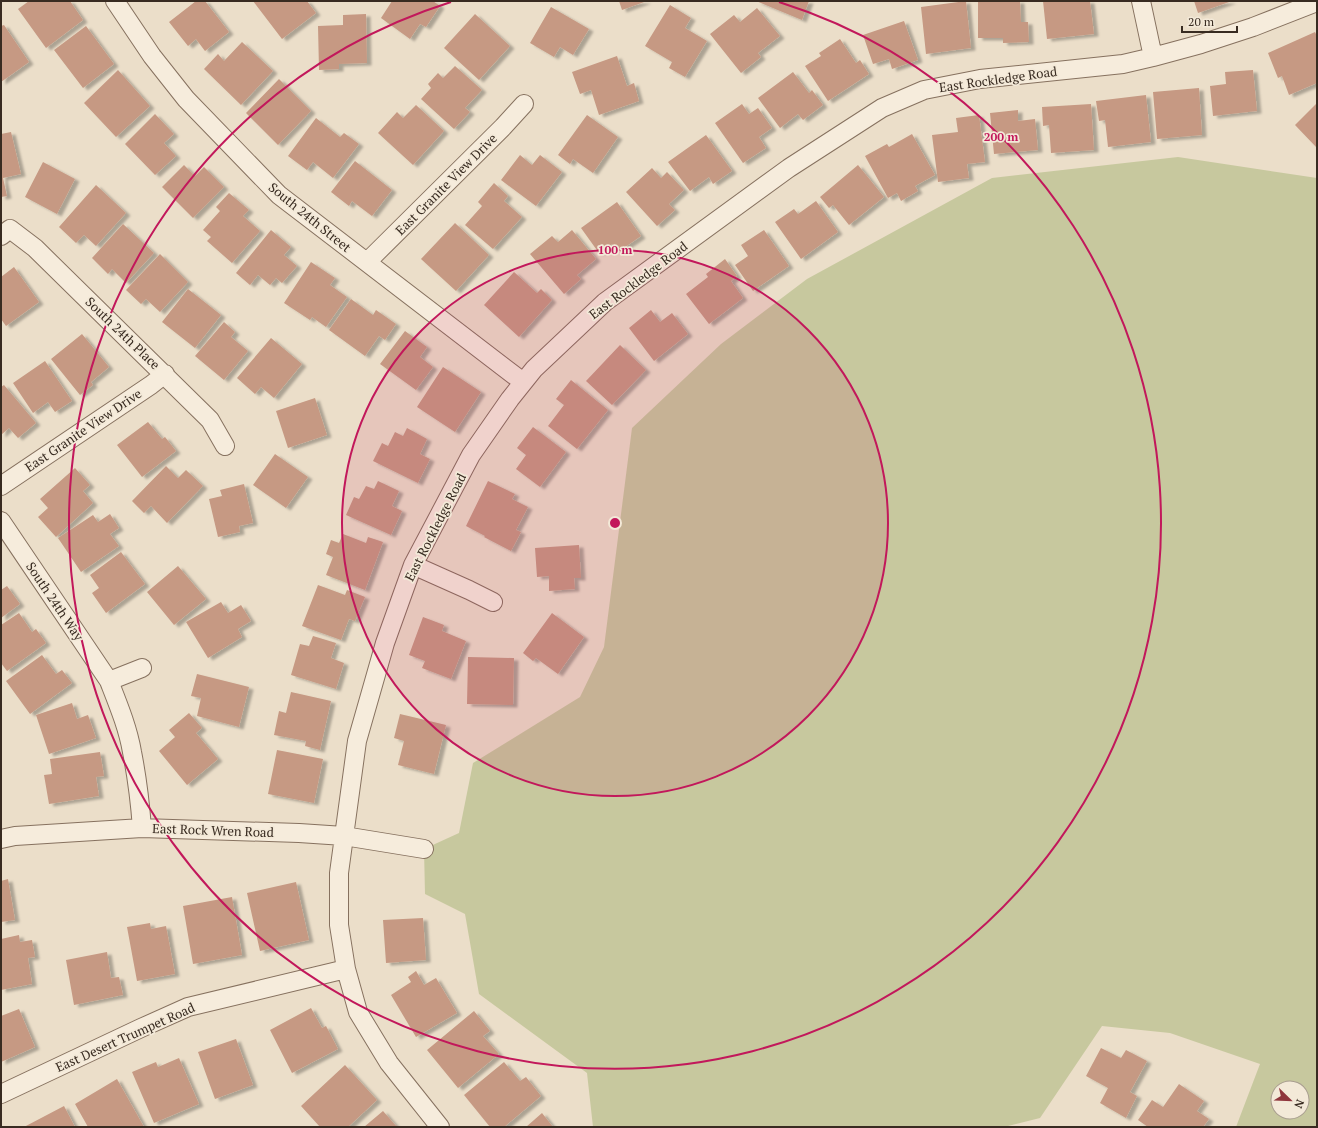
<svg xmlns="http://www.w3.org/2000/svg" width="1318" height="1128" viewBox="0 0 1318 1128" font-family="'PT Serif',serif">
<style>
.green{fill:#c7c89e;fill-rule:evenodd}
.building{fill:#c69983;filter:url(#shadow)}
.lines{fill:none;stroke-linecap:round;stroke-linejoin:round}
.minor-casing{stroke:#86715f;stroke-width:20}
.minor{stroke:#f6ecdc;stroke-width:18}
.ring{fill:none;stroke:#c2185b;stroke-width:2}
.labels{text-anchor:middle;stroke-width:3.5;stroke-linejoin:round;paint-order:stroke}
.street-label{font-size:13px;fill:#382b21;stroke:#f3e9d8}
.centre{fill:#c2185b;stroke:#f3e9d8;stroke-width:2}
.ring-label{font-size:12px;text-anchor:middle;font-weight:bold;fill:#c2185b;stroke:#f3e9d8;stroke-width:3.5;stroke-linejoin:round;paint-order:stroke}
</style>
<defs>
<filter id="shadow"><feDropShadow dx="4.5" dy="2.5" stdDeviation="1" flood-color="#0004"/></filter>
</defs>
<rect width="100%" height="100%" fill="#ebdec9"/>
<path class="green" d="M1178,157L1317,178V1127H1236L1260,1064L1170,1033L1102,1026L1040,1118L1004,1127H593L587,1073L479,994L465,914L425,894L424,849L459,833L473,763L580,697L604,647L632,428L721,344L807,279L992,178ZM1278,1088H1302V1112H1278Z"/>
<path class="building" d="M29,1H70L83,20L46,48L18,9Z
M196,1H205L229,32L205,51L196,39L188,46L169,22Z
M253,1H307L316,13L282,39Z
M392,1H433L440,6L426,27L420,24L410,39L381,18Z
M619,1H647L622,10Z
M756,1H809L802,20Z
M966,1L971,48L926,54L921,7Z
M995,1H1020L1021,22H1028L1029,42L1003,43V38H978V2Z
M1043,1H1090L1094,34L1047,39Z
M1194,1H1232L1198,13Z
M670,5L691,18L685,28L707,41L685,77L669,68L672,62L645,46Z
M551,7L589,29L573,55L560,47L554,57L530,43Z
M757,8L780,36L758,53L761,57L741,73L710,34L734,15L740,22Z
M366,14L367,63L339,64V69L319,70L318,26L343,25V15Z
M475,14L510,46L479,80L444,48Z
M904,21L918,60L892,69L889,59L873,64L863,35Z
M4,25L29,62L1,82V26Z
M86,26L114,64L83,88L54,50Z
M1315,32L1317,36V83L1289,95L1282,76L1278,78L1268,53Z
M840,39L856,63L860,60L869,74L828,101L805,66L821,56L819,53Z
M242,42L273,71L241,105L204,69L218,54L224,61Z
M617,56L627,86L634,83L639,101L599,115L591,90L580,94L572,72Z
M455,66L482,90L465,108L470,112L454,129L421,99L431,88L428,84L438,73L443,78Z
M118,70L150,106L116,137L84,103Z
M1253,70L1257,111L1213,116L1210,86L1226,84L1225,72Z
M793,72L809,93L812,90L823,105L803,120L798,114L780,128L758,98Z
M279,79L311,111L278,145L246,113Z
M1199,88L1202,135L1157,139L1153,92Z
M1146,95L1151,142L1108,147L1105,120L1099,121L1096,101Z
M1317,103V148L1295,125Z
M742,104L749,114L758,108L772,128L759,137L766,148L743,163L715,123Z
M1091,104L1094,150L1051,153L1049,125L1043,126L1042,107Z
M416,105L444,131L413,165L378,133L397,112L403,118Z
M1018,110V121L1035,119L1038,150L994,154L990,113Z
M155,114L174,134L164,143L176,156L155,175L125,144Z
M587,115L618,137L593,173L573,159L570,164L558,155Z
M979,115L985,162L967,164L969,178L938,182L932,135L958,132L956,118Z
M316,118L340,137L344,133L359,144L333,178L313,162L307,170L288,156Z
M11,132L21,174L3,178L7,196L1,197V134Z
M912,134L935,175L915,186L918,191L901,201L897,193L888,198L865,156L887,144L889,147Z
M706,135L732,171L713,184L709,177L690,191L668,162Z
M520,155L532,165L540,155L562,172L536,206L501,180Z
M355,161L392,190L372,216L352,201L349,206L331,192Z
M43,162L75,179L57,214L25,197Z
M184,165L195,176L204,167L224,187L193,218L162,187Z
M858,165L884,197L849,225L833,205L829,208L820,197Z
M652,168L661,178L667,172L684,190L669,204L675,210L657,226L626,192Z
M494,183L508,196L504,201L522,217L493,249L465,225L482,206L478,202Z
M96,185L126,213L96,246L84,235L76,243L59,227Z
M229,193L249,210L243,216L260,231L232,263L207,241L211,237L203,230L220,211L216,207Z
M816,201L838,232L801,259L775,222L794,209L798,214Z
M617,202L641,236L618,252L612,244L599,253L581,228Z
M455,223L489,255L456,291L421,259Z
M123,224L154,253L126,283L112,269L108,274L92,258Z
M271,230L291,247L284,255L297,266L282,283L276,278L270,285L258,275L250,285L236,273Z
M572,230L596,259L577,275L581,279L564,294L530,254L552,236L558,242Z
M764,230L789,266L753,291L735,265L748,256L741,245Z
M160,254L188,282L160,312L146,299L141,304L126,290Z
M725,259L737,276L731,281L743,298L709,324L686,294L708,277L706,274Z
M311,262L335,278L330,285L347,297L326,327L312,317L310,320L284,303Z
M14,267L39,302L6,326L1,319V277Z
M514,272L537,293L541,289L552,300L519,337L484,305Z
M188,289L221,315L195,348L162,322Z
M351,299L373,315L376,310L396,324L385,340L379,336L365,356L329,330Z
M651,310L660,322L672,313L688,334L654,361L629,328Z
M224,322L235,332L231,337L248,351L224,380L195,356Z
M405,331L427,347L420,357L433,367L416,390L380,364Z
M82,334L109,367L91,382L93,385L80,395L51,359Z
M271,338L302,364L274,398L261,387L255,394L237,378Z
M620,345L646,370L612,405L586,381Z
M45,361L72,401L55,412L48,402L33,413L13,383Z
M443,367L481,392L455,432L417,407Z
M571,380L608,410L577,449L548,426L564,405L556,399Z
M4,385L36,423L18,438L9,428L1,435V387Z
M315,398L327,435L288,448L276,411Z
M148,422L162,439L165,437L176,451L142,477L117,445Z
M533,427L566,452L540,487L516,469L526,455L517,448Z
M407,428L427,439L420,454L430,459L418,483L373,461L382,443L388,446L395,432L403,436Z
M275,454L308,477L286,508L253,485Z
M166,466L178,478L186,470L203,486L167,523L151,506L144,513L132,501Z
M75,468L90,485L83,491L93,503L56,537L38,517L48,508L40,499Z
M378,481L399,491L392,506L402,511L391,535L346,515L354,497L359,499L366,486L374,489Z
M488,481L515,494L512,499L528,507L516,530L521,532L511,551L484,537L485,536L466,526Z
M244,484L253,523L239,526L240,532L218,537L209,499L222,496L220,490Z
M110,514L119,528L110,534L119,546L81,572L58,538L93,515L98,522Z
M343,534L366,543L368,537L383,542L365,590L326,575L333,557L326,554L331,540L339,543Z
M579,545L581,578H574L575,589L549,591V576L537,577L535,548Z
M121,552L145,584L106,613L92,593L99,588L90,575Z
M178,566L206,599L174,625L147,592Z
M318,585L345,595L347,590L365,597L355,621L349,619L341,640L302,626Z
M7,586L20,604L1,618V590Z
M221,602L228,613L241,605L251,621L238,629L242,637L208,658L186,622Z
M19,613L32,632L36,629L46,643L7,671L1,663V625Z
M552,613L584,637L558,674L536,658L533,661L523,653Z
M423,617L444,625L442,631L466,641L451,679L422,668L425,661L409,655Z
M313,636L336,643L331,658L344,663L336,689L291,675L300,644L309,646Z
M42,655L56,674L62,670L72,683L30,714L6,681Z
M468,657L514,658L513,705L467,704Z
M197,674L249,687L239,727L197,716L201,698L191,696Z
M291,692L331,701L320,750L305,746L306,741L274,735L279,711L286,713Z
M72,703L77,719L88,715L96,738L49,754L36,715Z
M189,713L202,728L196,733L218,759L187,785L159,751L175,737L169,730Z
M400,714L446,725L434,774L398,765L404,741L394,738Z
M277,750L323,759L314,803L268,794Z
M100,752L104,776L96,777L99,796L49,804L44,775L52,774L50,759Z
M8,879L15,920L1,922V881Z
M296,882L309,940L260,951L247,893Z
M232,897L242,955L193,964L183,906Z
M423,918L426,960L386,963L383,920Z
M150,923L151,929L166,926L175,974L137,981L127,927Z
M19,935L20,942L32,940L35,957L28,958L32,984L1,990V939Z
M107,952L111,978L119,977L123,995L74,1005L66,960Z
M416,971L424,985L436,978L457,1013L416,1037L391,995L411,982L408,977Z
M311,1008L322,1028L326,1026L338,1049L292,1073L270,1030Z
M19,1009L35,1047L1,1062V1016Z
M474,1011L490,1031L483,1036L499,1054L458,1088L427,1050Z
M236,1039L253,1085L215,1099L198,1052Z
M1101,1048L1121,1058L1126,1050L1147,1061L1130,1092L1137,1096L1126,1118L1100,1103L1108,1088L1086,1076Z
M179,1058L199,1104L154,1123L132,1072L156,1062L158,1067Z
M504,1062L520,1081L526,1077L541,1096L504,1127H490L464,1095Z
M345,1065L377,1100L348,1127H320L301,1106Z
M117,1079L144,1127H88L75,1104Z
M1179,1084L1204,1101L1197,1111L1209,1119L1203,1127H1170L1167,1126V1127H1148L1138,1120L1152,1100L1163,1107Z
M64,1106L75,1127H24Z
M383,1111L397,1127H364Z
M542,1113L553,1127H526Z"/>
<g class="lines">
<g class="minor-casing">
<path id="minor" d="M115,1L152,56L186,99L279,195L523,382
M1141,1L1153,57
M1,236L10,229L35,248L210,420L225,446
M367,262L503,127L524,104
M1,486L151,385L165,374
M1,521L109,681C118,704 128,728 132,752C137,777 140,802 142,828
M413,565L469,590L493,602
M109,681L142,668
M1,839L15,836L142,828L299,833L344,836L424,849
M1,1094L141,1028L188,1007L346,969
M440,1127L389,1063L358,1012L346,969L339,925V873L357,741L385,643L413,565L471,455L510,399L534,369L605,302L789,168L882,108L924,90L980,79L1123,64L1153,57L1201,44L1253,27L1317,2"/>
</g>
<use href="#minor" class="minor"/>
</g>
<circle cx="615" cy="523" r="273" fill="#c2185b" fill-opacity=".12"/>
<g class="ring">
<circle cx="615" cy="523" r="273"/>
<path d="M779 2A546 546 0 1 1 451 2"/>
</g>
<g class="labels">
<g class="street-label">
<text transform="translate(998 79) rotate(-8)" y="5">East Rockledge Road</text>
<text transform="translate(446 184) rotate(-45)" y="5">East Granite View Drive</text>
<text transform="translate(310 217) rotate(39)" y="5">South 24th Street</text>
<text transform="translate(638 280) rotate(-37)" y="5">East Rockledge Road</text>
<text transform="translate(123 333) rotate(44)" y="5">South 24th Place</text>
<text transform="translate(83 430) rotate(-34)" y="5">East Granite View Drive</text>
<text transform="translate(435 527) rotate(-63)" y="5">East Rockledge Road</text>
<text transform="translate(55 601) rotate(56)" y="5">South 24th Way</text>
<text transform="translate(213 830) rotate(2)" y="5">East Rock Wren Road</text>
<text transform="translate(125 1037) rotate(-24)" y="5">East Desert Trumpet Road</text>
</g>
</g>
<circle cx="615" cy="523" r="6" class="centre"/>
<g class="ring-label">
<text x="1001" y="141">200 m</text>
<text x="615" y="254">100 m</text>
</g>
<rect width="1318" height="1128" fill="none" stroke="#382b21" stroke-width="4"/>
<g transform="translate(1290 1100) rotate(113)"><circle r="19" fill="#f3e9d8" stroke="#a89d8f"/>
<path d="M0-3L7 15L0 10L-7 15Z" fill="#8f353c"/>
<text y="-6" font-size="11" font-weight="bold" text-anchor="middle" fill="#382b21">N</text>
</g>
<path d="M1182 26v6h55v-6" fill="none" stroke="#382b21" stroke-width="2"/>
<text x="1188" y="26" font-size="12" fill="#382b21" stroke="#f3e9d8" stroke-width="3" paint-order="stroke">20 m</text>
</svg>
